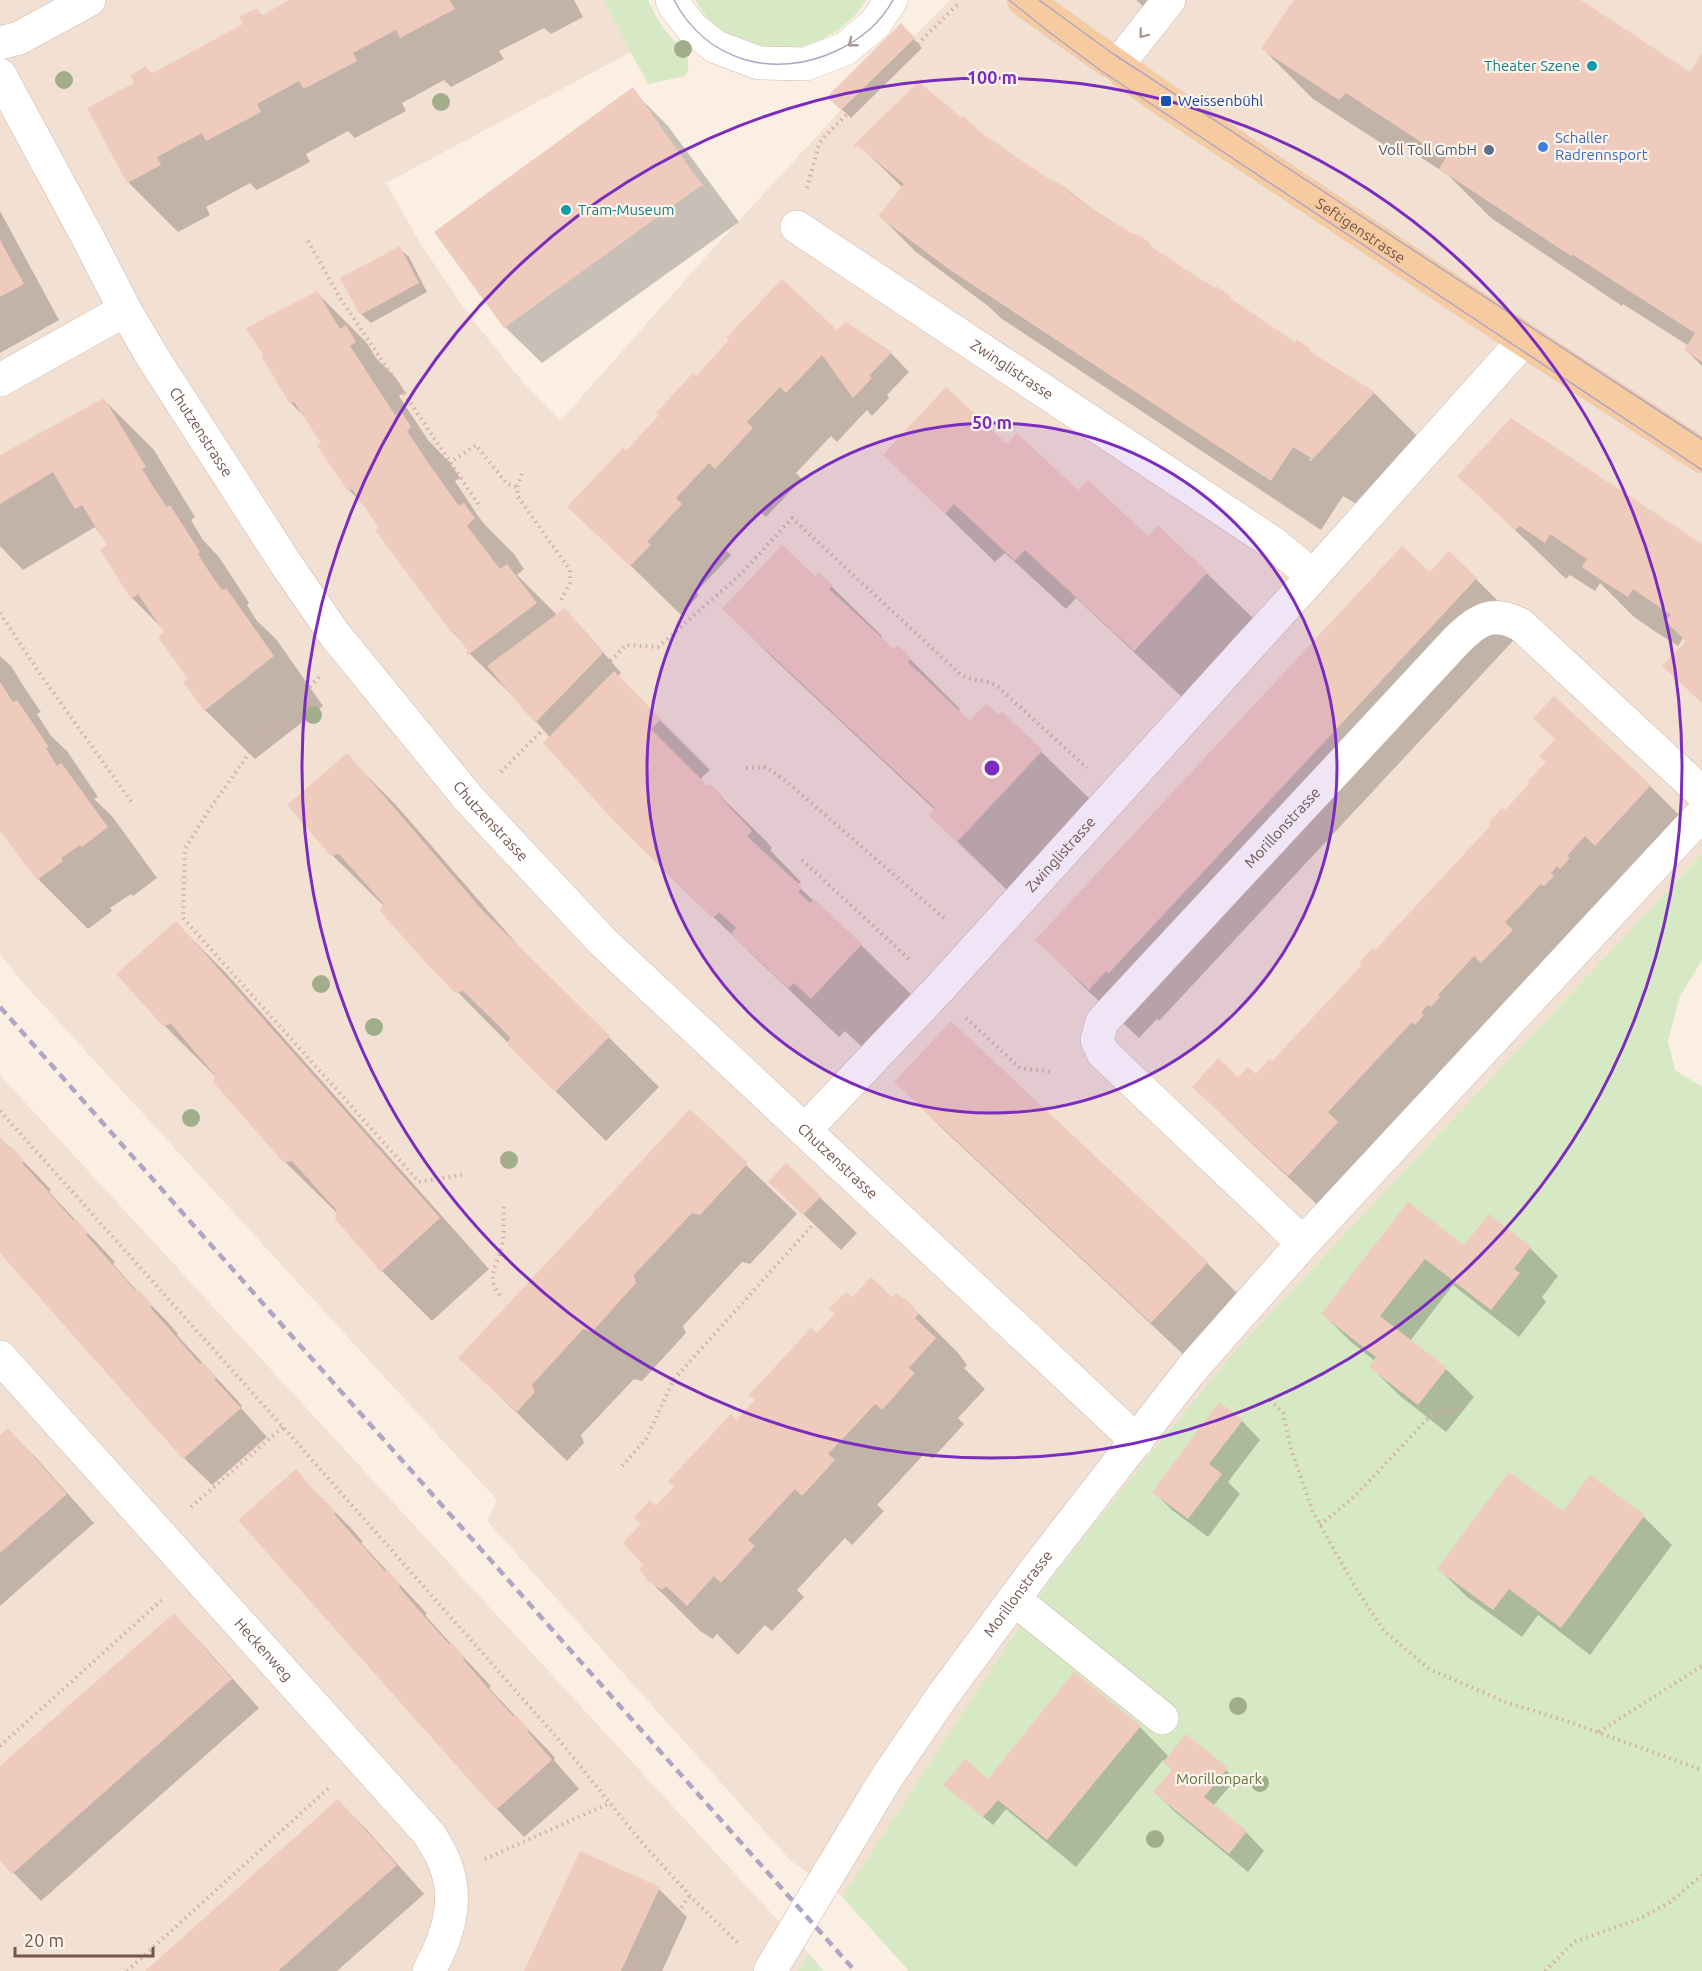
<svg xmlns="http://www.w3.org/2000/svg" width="1702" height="1971" viewBox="0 0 1702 1971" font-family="Ubuntu,sans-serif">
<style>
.residential{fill:#f2e0d3}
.green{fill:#d7e8c4}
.shadow{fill:#0003}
.building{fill:#efcbbd}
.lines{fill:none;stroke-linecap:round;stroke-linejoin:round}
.minor-casing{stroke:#ceb8ae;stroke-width:34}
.major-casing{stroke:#d8cfcd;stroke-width:34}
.path{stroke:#d4aea1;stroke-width:4;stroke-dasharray:1.5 4.5;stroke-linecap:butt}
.minor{stroke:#fff;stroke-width:33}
.major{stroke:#f7cba0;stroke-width:33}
.tram{stroke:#b1a4c4;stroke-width:1.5}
.rail{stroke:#b1a4c4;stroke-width:4.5;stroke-dasharray:9 6;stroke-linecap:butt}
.tree{fill:#a2ae8b}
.oneway{stroke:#ab9893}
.ring{fill:none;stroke:#7b2cbf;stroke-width:3}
.culture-dot{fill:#0f9aa8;stroke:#fef4ea;stroke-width:2}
.transit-dot{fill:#1a4fb4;stroke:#fef4ea;stroke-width:2}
.shop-dot{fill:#3f7fe0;stroke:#fef4ea;stroke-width:2}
.service-dot{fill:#5c6f8a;stroke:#fef4ea;stroke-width:2}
.labels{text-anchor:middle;stroke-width:4.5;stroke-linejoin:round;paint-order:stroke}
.culture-label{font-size:15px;fill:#0d838f;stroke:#fef4ea;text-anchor:end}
.transit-label{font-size:15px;fill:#164399;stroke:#fef4ea;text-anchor:start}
.shop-label{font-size:15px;fill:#366cbe;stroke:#fef4ea;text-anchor:start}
.service-label{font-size:15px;fill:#4e5e75;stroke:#fef4ea;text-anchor:end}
.street-label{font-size:15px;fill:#73544b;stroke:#fef4ea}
.park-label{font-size:15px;fill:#5a7843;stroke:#fef4ea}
.centre{fill:#7b2cbf;stroke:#fef4ea;stroke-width:3}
.ring-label{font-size:18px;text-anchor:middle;font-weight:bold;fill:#7b2cbf;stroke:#fef4ea;stroke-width:4.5;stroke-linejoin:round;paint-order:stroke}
</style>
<rect width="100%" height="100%" fill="#fbefe4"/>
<path class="residential" d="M0,0H603L631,52L386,183L420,243L465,310L522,381L561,420L711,251L837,114L950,0H1702V854L1235,1351L1151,1453L1048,1583L842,1897L791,1861L487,1521L497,1500L25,985L0,954Z
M0,1075L808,1953L798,1971H0Z"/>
<path class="green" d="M603,0H648C652,10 658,20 664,29C675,43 697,57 685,76L648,84Z
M695,0H866C836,51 760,66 715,26C707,19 701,9 695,0Z
M1702,854V960L1680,996L1668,1041L1675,1070L1702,1087V1971H909L842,1897L1048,1583L1151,1453L1235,1351Z
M808,1953L824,1971H798Z"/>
<path class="shadow" d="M293,0H574L583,17L551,34L544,28L499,51L504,59L451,87L444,80L402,103L406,111L355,138L348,131L306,154L310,162L257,190L250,183L206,207L210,215L178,232L128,182L136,84L146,68L153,75L246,25L256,10L263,16Z
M1136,0H1172L1158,19Z
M1295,0H1579L1690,74L1702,56V366L1686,350L1689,346L1623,304L1622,306L1491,218L1448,175L1397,142L1390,149L1313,99L1263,49Z
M901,25L922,48L851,118L829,97Z
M632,90L668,126L739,222L542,363L505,327L436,232Z
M963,118L983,135L1022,163L1069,191L1101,215L1149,244L1155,251L1296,344V342L1316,356L1374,393L1424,443L1363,508L1343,496L1321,530L1002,319L988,306L916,252L880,216L903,188L857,143Z
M0,211L59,320L0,353Z
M399,248L409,257L427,292L371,323L361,314Z
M316,292L366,342L376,358L395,377L405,392L399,396L428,440L450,463L460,478L455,481L478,516L486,526L514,554L524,569L517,575L557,615L565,610L583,629L621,673L617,677L710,770L699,780L708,788L710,786L767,842L772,848L770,850L801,882L797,885L861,945L911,994L862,1047L845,1031L839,1037L764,966L666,871L520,703L468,652L470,651L453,632L367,508L349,490L308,420L291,403Z
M846,324L891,353L909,372L887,395L889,398L872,416L867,410L837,442L831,436L796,473L802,479L766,517L760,512L725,549L731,555L696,592L699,595L681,615L570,506L626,453L696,378L849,344Z
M104,400L154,450L195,517L191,520L203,540L219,557L249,603L247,605L257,621L276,639L323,706L255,759L205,710L165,631L132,598L109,546L95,527L23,570L0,546V456Z
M1007,446L1148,538L1159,527L1257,622L1185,700L1076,598L1066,609L1005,553L995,562L885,455Z
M1459,476L1702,546V703L1665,666L1687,642L1683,638L1678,646L1656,632L1634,617L1600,583L1595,591L1570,575L1566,579Z
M1430,574L1476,579L1525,628L1159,1021L1157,1019L1139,1038L1087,990L1037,940Z
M815,578L825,580L882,636L880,638L894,651L898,647L960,709L958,711L970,723L999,717L1002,714L1092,801L1008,891L930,815L935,810L774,659L724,609Z
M0,656L11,666L26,690L41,712L37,714L51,736L67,751L98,797L94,799L112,816L157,878L133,896L131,894L110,908L112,911L88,929L38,879L0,829Z
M1554,698L1650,786L1700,836L1338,1224L1244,1136L1194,1087L1256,1076L1273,1063L1505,812L1531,784L1547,762L1556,740Z
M346,755L396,805L529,958L659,1087L606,1141L509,1045L510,1041L507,1042L429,963L384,906L332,855Z
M176,923L226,973L489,1269L432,1321L382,1271L336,1218L338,1211L336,1212L285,1162L217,1075H214L164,1025Z
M951,1023L1207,1263L1257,1313L1202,1372L946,1132L896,1082Z
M690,1111L797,1214L750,1264L742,1262L683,1326L686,1333L642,1381L634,1379L581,1435L584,1443L567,1461L460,1358Z
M0,1138L38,1176L51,1190L49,1192L102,1248L115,1262L113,1264L138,1292L166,1320L178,1334L177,1335L237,1400L242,1406L241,1408L267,1437L212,1485L184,1458L0,1250Z
M786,1165L857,1233L841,1250L770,1182Z
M1408,1204L1464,1248H1530L1558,1276L1542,1297L1546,1302L1519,1337L1453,1285L1410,1341L1446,1369L1474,1397L1446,1432L1399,1395L1371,1367L1375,1361L1351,1342L1323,1314Z
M892,1299L908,1303L959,1354L967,1365L964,1368L985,1389L958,1418L964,1424L932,1459L926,1452L877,1505L884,1511L852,1545L845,1538L797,1590L804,1597L772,1631L765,1625L738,1655L717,1634L713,1639L700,1631L649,1580L645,1565L656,1508L852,1300Z
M1242,1421L1260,1440L1228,1482L1240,1494L1208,1537L1172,1510L1154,1492Z
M8,1430L36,1458L94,1523L0,1606V1437Z
M295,1472L351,1528L363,1542L361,1543L421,1607L427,1614L425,1615L453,1646L491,1686L489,1688L517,1718L550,1752L555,1758L554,1760L579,1789L524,1837L497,1809Z
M1590,1477L1644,1517L1672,1545L1590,1655L1538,1615L1522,1637L1466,1596L1439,1569L1564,1513Z
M174,1615L201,1643L259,1708L41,1901L0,1859V1768Z
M1140,1727L1169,1757L1186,1736L1236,1779L1213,1806L1246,1832L1264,1851L1248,1872L1174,1811L1155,1792L1174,1771L1163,1760L1076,1867L1006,1809L993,1825L945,1785L988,1780Z
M338,1801L366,1829L424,1894L337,1971H147Z
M659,1889L687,1917L662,1971H526Z"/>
<path class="building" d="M289,0H450L455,9L400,38L396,30L353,53L357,61L304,89L299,81L257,104L261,112L206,141L202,133L157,157L161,165L127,183L87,108L134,83L130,75L138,71L146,66L151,74L243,24L239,17L257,8L261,16Z
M1294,0H1581L1690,72L1702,53V362L1684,350L1695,333L1573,255L1571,256L1439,169L1446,157L1441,153L1434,149L1430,156L1426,154L1430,148L1346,93L1339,100L1261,49Z
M901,23L915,38L841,110L827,97Z
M922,78L923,79L920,83L961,117L963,116L976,127L975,128L1022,161L1054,182L1055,181L1062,185L1070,190L1069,192L1101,214L1134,235L1135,234L1143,238L1150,243L1149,245L1182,267L1215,288L1216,286L1230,296V298L1295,342L1296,339L1311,349L1309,351L1375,392L1310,462L1309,460L1311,458L1293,447L1271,481L950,270L878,216L904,184L857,145L855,148L853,146Z
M633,87L694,174L704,186L699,187L504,328L434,232Z
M0,240L24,284L0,297Z
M400,246L419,283L360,315L340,278Z
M782,279L837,330L846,322L892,352L869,376L872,378L853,398L822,355L786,393L780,387L747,422L753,428L715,469L709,463L676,498L682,504L647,542L651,545L630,566L567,507L623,448L626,451L659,415L656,413L693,373L696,376L729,340L726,338Z
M317,291L340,329L346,325L356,342L350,346L395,415L401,411L411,427L407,431L429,464L459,506L464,503L475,518L467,526L500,569L507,564L537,603L468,655L466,652L468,651L454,632L452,633L375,530L379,528L352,489L348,491L317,446L321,443L294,402L290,404L261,356L263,355L246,328Z
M946,387L1007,444L1017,433L1078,490L1088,480L1148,536L1158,526L1208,572L1134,651L1025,550L1014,561H1012L1013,559L954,504L945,514L883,455Z
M104,398L146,467L142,469L154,488L167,507L170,505L200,552L198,554L210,573L222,590L226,588L274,656L204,711L183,682L188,679L158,637L164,632L138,594L131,599L100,550L107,545L82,505L75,509L53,472L0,504V455Z
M1511,418L1702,544V703L1662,666L1686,641L1665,621L1671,615L1633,589L1628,597L1604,582L1582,567L1587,559L1550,534L1545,543L1520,526L1515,530L1457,476Z
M782,545L815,576L819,572L826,579L833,585L829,589L894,649L898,645L911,658L908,662L970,721L986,703L999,715L1002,712L1043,750L957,842L928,815L935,808L722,609Z
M1402,546L1430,572L1449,551L1477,578L1109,973L1106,971L1089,990L1035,940Z
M565,608L603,653L535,723L487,666Z
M614,671L661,719L651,729L708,786L710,784L717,790L723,797L722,799L752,831L747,836L802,887L798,892L810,903L814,899L862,944L811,999L794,983L788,988L731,934L736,928L719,912L713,918L687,894L614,821L543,743Z
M0,682L13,702L17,700L49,747L46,748L57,766L61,763L62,764L108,827L82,847L80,845L61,858L63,861L37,880L0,831Z
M1554,696L1651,785L1595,846L1585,836L1567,856L1570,858L1560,869L1557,866L1551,873L1554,876L1544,886L1541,884L1505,922L1513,930L1481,963L1474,956L1438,995L1440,997L1431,1007L1428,1005L1424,1009L1421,1013L1424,1015L1415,1025L1412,1022L1328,1112L1338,1122L1288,1176L1192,1087L1218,1058L1238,1077L1248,1067L1256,1074L1270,1059L1272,1061L1362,965L1359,962L1373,948L1375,950L1466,852L1491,825L1489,822L1502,808L1505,810L1529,784L1527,782L1546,762L1539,756L1555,739L1533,718Z
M347,753L484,912L610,1036L555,1092L508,1045L510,1037L463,991L455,993L427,964L380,911L383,903L339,854L331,856L287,805Z
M176,921L440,1218L381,1272L335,1219L337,1211L292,1161L284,1163L213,1082L215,1075L171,1024L163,1026L116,974Z
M951,1021L1208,1262L1151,1323L894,1082Z
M690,1109L748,1163L700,1215L692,1213L634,1275L636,1283L592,1332L583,1329L532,1385L535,1392L517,1412L458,1358Z
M0,1138L9,1148L11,1146L24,1161L22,1163L47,1190L49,1191L48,1192L73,1220L75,1218L88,1233L86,1235L136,1291L139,1290L152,1305L150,1307L200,1364L202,1362L216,1378L214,1379L241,1408L183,1459L0,1253Z
M786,1163L821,1196L803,1215L768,1182Z
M1408,1202L1464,1245L1489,1214L1531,1247L1514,1269L1520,1273L1491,1310L1425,1259L1380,1316L1447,1368L1418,1405L1369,1367L1376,1357L1321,1314Z
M871,1277L892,1297L896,1293L909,1302L919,1314L915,1318L936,1338L909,1368L915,1373L882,1410L875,1404L852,1429L828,1454L835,1460L802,1496L795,1489L748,1540L755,1546L721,1583L714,1576L687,1606L666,1586L662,1590L648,1581L639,1569L643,1565L623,1543L641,1524L634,1518L650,1500L656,1506L674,1487L668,1481L731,1414L737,1420L745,1410L755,1400L749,1395L811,1328L817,1333L835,1314L829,1309L846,1292L852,1297Z
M1219,1402L1243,1420L1209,1464L1222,1474L1188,1519L1152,1492Z
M8,1428L67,1494L0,1553V1435Z
M296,1469L321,1499L323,1498L336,1513L334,1514L385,1571L387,1570L394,1577L400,1585L399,1587L423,1615L449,1644L451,1642L464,1657L463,1659L487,1687L513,1716L515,1715L529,1729L527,1731L552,1760L496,1810L238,1520Z
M1509,1472L1563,1511L1590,1475L1645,1515L1561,1628L1509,1589L1493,1610L1437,1569Z
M174,1613L232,1679L12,1874L0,1861V1766Z
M1074,1672L1141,1726L1047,1840L998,1800L983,1817L943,1785L965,1759L988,1779Z
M1186,1734L1228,1768L1204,1797L1247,1831L1229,1854L1153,1792L1172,1770L1163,1762Z
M338,1799L397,1865L278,1971H145Z
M580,1851L660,1887L621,1971H524Z"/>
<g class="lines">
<g class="minor-casing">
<g id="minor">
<path d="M672,0L674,5L692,28L716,47L759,63L806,64L845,49L875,24L891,0"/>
<path d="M0,43L19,38L89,0"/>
<path d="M1116,67L1169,0"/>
<path id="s1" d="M0,75L87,236L125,310L155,361L286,564L335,635L469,799L603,942L1137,1441"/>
<path id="s2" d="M797,227L1273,543L1313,576"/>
<path d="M0,380L125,310"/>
<path id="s3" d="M805,1130L937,991L1313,576L1524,340"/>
<path id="s4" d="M1303,1243L1103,1053L1097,1040L1102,1022L1457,640C1478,619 1493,610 1521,625L1702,793"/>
<path id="s5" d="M0,1357L430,1835C435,1845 442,1854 445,1864C460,1901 447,1938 429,1971"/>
<path d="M1014,1599L1162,1718"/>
<path id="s6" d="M770,1971L887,1777L941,1698L1034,1572L1190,1371L1303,1243L1702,814"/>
</g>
</g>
<g class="major-casing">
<g id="major">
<path id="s7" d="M1024,0L1166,101L1524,340L1702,456"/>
</g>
</g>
<path class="path" d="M807,188L819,144L826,135L958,4
M308,241L340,298L481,508
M449,463L476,445L507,484L517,487
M522,474L517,487L518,497L570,570V583L561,600
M0,613L40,674L133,804
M319,677L252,749L207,813L185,849L183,918L419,1182L466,1174
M746,768L766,767L786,781L946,920
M501,772L626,645L658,647L741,574L792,518L960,674C972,682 985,678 998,687L1087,768
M802,860L909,959
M966,1018L1020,1068L1053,1072
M0,1111L283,1427L559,1740L643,1844L696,1902L740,1945
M500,1295C485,1276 497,1267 502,1246C505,1233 503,1217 504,1203
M1270,1400L1283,1413L1291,1449L1313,1512L1354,1585L1384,1631L1429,1669L1508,1703L1564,1720L1702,1770
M622,1466L646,1439L674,1379L828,1208
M191,1507L283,1427
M1320,1525L1356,1495L1433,1413L1464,1409
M1599,1732L1702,1666
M0,1746L164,1598
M485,1859L610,1803
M127,1971L331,1786
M633,1971L657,1920L681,1908L690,1895
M1545,1971L1574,1942L1639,1919L1670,1902L1702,1875"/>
<use href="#minor" class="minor"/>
<use href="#major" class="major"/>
<path class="tram" d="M674,0C706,61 774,80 836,51C860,40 880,24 893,0
M1009,0L1049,32L1100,70L1702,470
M1039,0L1112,53L1702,439"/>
<path class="rail" d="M0,1007L855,1971"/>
</g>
<g class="tree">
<circle cx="683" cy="49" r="9"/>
<circle cx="64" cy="80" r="9"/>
<circle cx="441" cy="102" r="9"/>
<circle cx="313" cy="715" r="9"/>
<circle cx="321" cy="984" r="9"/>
<circle cx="374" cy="1027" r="9"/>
<circle cx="191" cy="1118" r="9"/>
<circle cx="509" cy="1160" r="9"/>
<circle cx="1238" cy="1706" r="9"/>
<circle cx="1260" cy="1783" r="9"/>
<circle cx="1155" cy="1839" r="9"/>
</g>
<defs><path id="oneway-chevron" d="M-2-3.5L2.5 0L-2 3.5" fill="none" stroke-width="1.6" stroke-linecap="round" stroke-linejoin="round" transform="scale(1.5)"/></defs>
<g class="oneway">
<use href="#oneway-chevron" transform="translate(1143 34) rotate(128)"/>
<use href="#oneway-chevron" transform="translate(852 43) rotate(142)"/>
</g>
<circle cx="992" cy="768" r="345" fill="#7b2cbf" fill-opacity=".12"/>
<g class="ring">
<circle cx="992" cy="768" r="345"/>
<circle cx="992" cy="768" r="690"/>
</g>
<g class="culture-dot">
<circle cx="1592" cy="66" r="6"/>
<circle cx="566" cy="210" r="6"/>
</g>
<rect class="transit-dot" x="1160" y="95" width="12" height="12" rx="3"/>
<circle class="shop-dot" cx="1543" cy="147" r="6"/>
<circle class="service-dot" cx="1489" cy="150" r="6"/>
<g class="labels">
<g class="culture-label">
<text x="1580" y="71">Theater Szene</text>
<text x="578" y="215" text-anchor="start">Tram-Museum</text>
</g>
<g class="transit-label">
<text x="1178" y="106">Weissenbühl</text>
</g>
<g class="shop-label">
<text x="1555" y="143">Schaller<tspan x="1555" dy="17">Radrennsport</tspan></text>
</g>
<g class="service-label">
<text x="1477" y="155">Voll Toll GmbH</text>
</g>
<g class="street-label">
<text dy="5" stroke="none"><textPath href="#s7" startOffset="408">Seftigenstrasse</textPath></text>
<text dy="5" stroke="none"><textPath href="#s2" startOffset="258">Zwinglistrasse</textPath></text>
<text dy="5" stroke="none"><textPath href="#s1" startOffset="410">Chutzenstrasse</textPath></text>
<text dy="5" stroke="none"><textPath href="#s1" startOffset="896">Chutzenstrasse</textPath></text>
<text dy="5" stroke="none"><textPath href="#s4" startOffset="574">Morillonstrasse</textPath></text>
<text dy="5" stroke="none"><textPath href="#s3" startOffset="376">Zwinglistrasse</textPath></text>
<text dy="5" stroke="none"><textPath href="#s1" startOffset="1382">Chutzenstrasse</textPath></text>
<text dy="5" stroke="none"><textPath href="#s6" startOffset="452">Morillonstrasse</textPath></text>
<text dy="5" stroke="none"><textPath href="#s5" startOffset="394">Heckenweg</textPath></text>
</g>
<g class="park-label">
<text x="1219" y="1784">Morillonpark</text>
</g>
</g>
<circle cx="992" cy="768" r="9" class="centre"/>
<g class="ring-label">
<text x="992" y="84">100 m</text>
<text x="992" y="429">50 m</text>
</g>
<path d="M15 1947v9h138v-9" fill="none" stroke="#73544b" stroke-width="3"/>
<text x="24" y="1947" font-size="18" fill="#73544b" stroke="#fef4ea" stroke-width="4.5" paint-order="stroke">20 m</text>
</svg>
